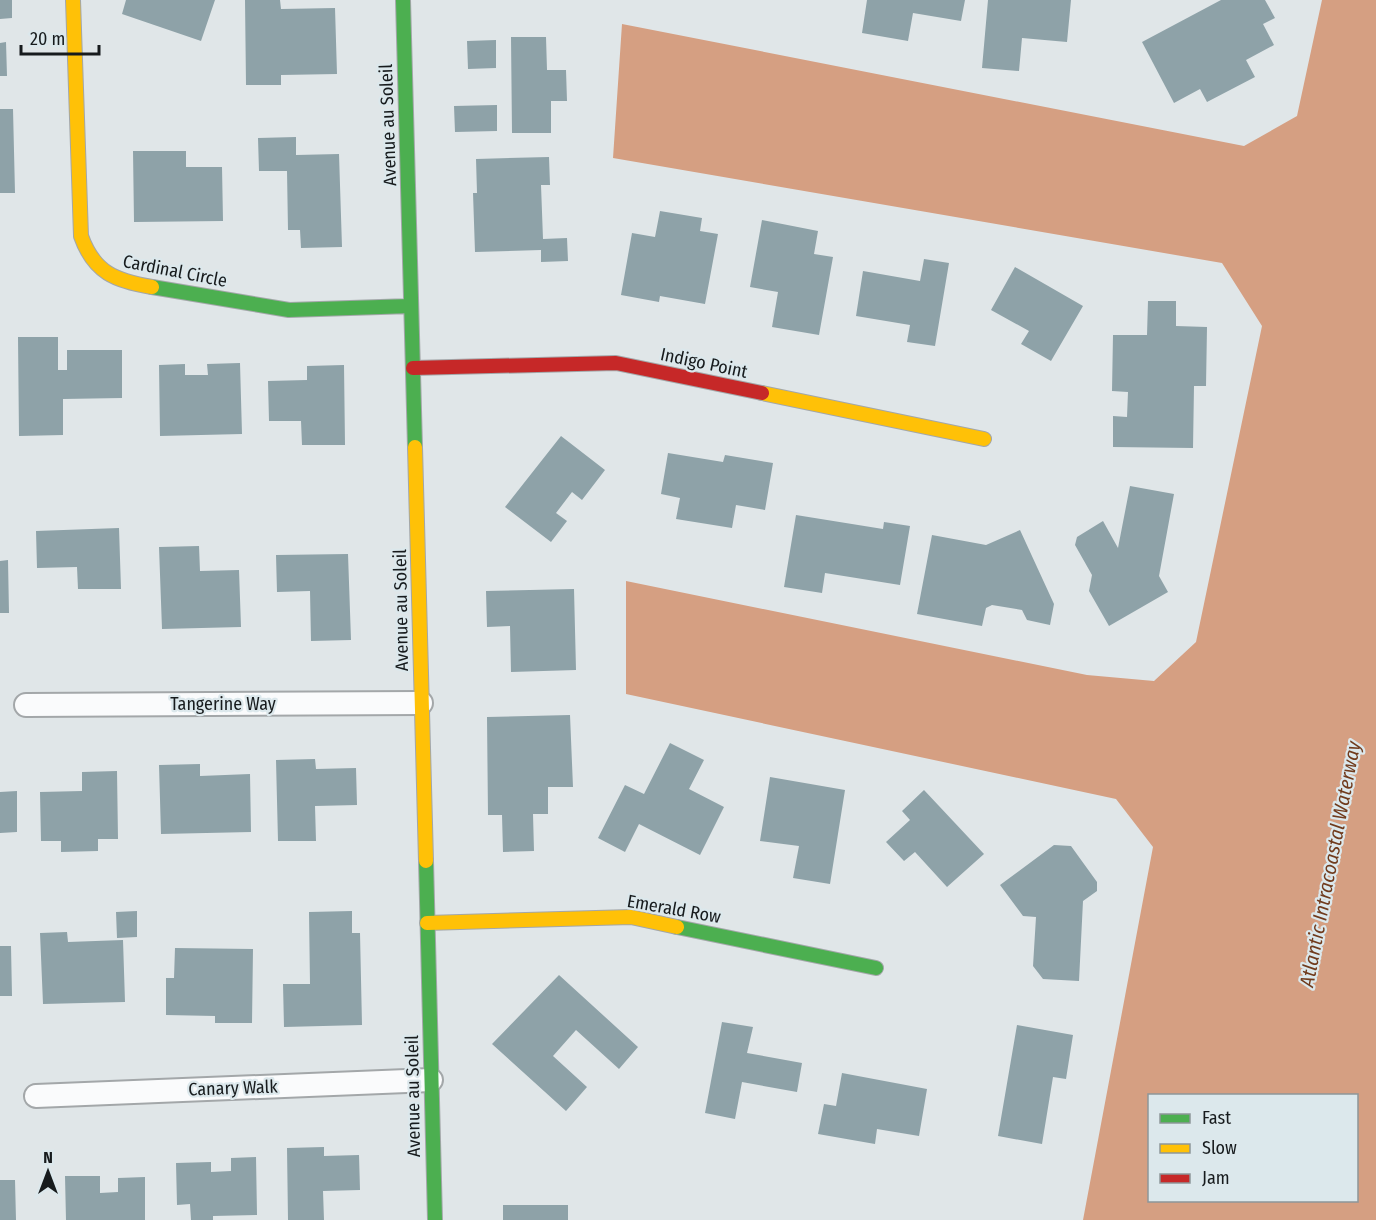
<svg xmlns="http://www.w3.org/2000/svg" width="1376" height="1220" viewBox="0 0 1376 1220" font-family="'Fira Sans Condensed',sans-serif">
<style>
.water{fill:#d59f82;fill-rule:evenodd}
.building{fill:#8ea2a8}
.lines{fill:none;stroke-linecap:round;stroke-linejoin:round}
.street-casing{stroke:#a3a7a9;stroke-width:26}
.fast-casing{stroke:#a3a7a9;stroke-width:16}
.slow-casing{stroke:#a3a7a9;stroke-width:16}
.jam-casing{stroke:#a3a7a9;stroke-width:16}
.street{stroke:#fafbfc;stroke-width:22}
.fast{stroke:#4caf50;stroke-width:14}
.slow{stroke:#ffc107;stroke-width:14}
.jam{stroke:#c62828;stroke-width:14}
.labels{text-anchor:middle;stroke-width:4.5;stroke-linejoin:round;paint-order:stroke}
.street-label{font-size:18px;fill:#171b1d;stroke:#dce8ec}
.water-label{font-size:20px;font-style:italic;fill:#703b1d;stroke:#dce8ec}
</style>
<rect width="100%" height="100%" fill="#e0e6e8"/>
<path class="water" d="M1322,0H1376V1220H1083L1153,847L1116,799L626,694V581L1087,675L1154,681L1196,642L1262,326L1222,263L613,158L622,24L1244,146L1297,116ZM1150,1096H1356V1200H1150Z"/>
<path class="building" d="M0,0H12V18L0,19Z
M126,0H215L201,41L122,14Z
M245,0H280L281,9L335,8L337,74L281,75V85H246Z
M867,0H965L961,21L913,13L908,41L862,33Z
M988,0H1071L1067,42L1022,38L1019,71L982,68Z
M1221,0H1265L1275,18L1263,24L1274,45L1246,60L1255,77L1207,102L1200,89L1174,103L1142,42Z
M511,37H546L547,70H566L567,101H551V133H512Z
M496,40V68L468,69L467,41Z
M6,42L7,76H0V43Z
M497,105V131L455,132L454,106Z
M0,109H13L15,193H0Z
M296,137V155L339,154L342,247L301,248L300,230H288L287,171H259L258,138Z
M133,151H186V167H222L223,221L134,222Z
M549,157L550,185H541L543,239L567,238L568,261L541,262V250L475,252L473,193H477L476,159Z
M660,211L702,218L700,231L718,234L705,304L660,296L659,302L621,295L632,233L655,237Z
M762,220L818,231L814,254L833,257L819,335L772,327L778,292L750,287Z
M924,259L949,263L935,346L907,342L910,325L856,316L863,271L920,281Z
M1015,267L1083,306L1051,361L1021,344L1029,331L991,310Z
M1148,301H1176V326L1207,327L1206,386H1194L1193,448L1113,447V416L1127,417L1128,392L1112,391L1113,335H1147Z
M18,337H58V370H67V350H122V398L63,399V435L19,436Z
M240,363L242,434L160,436L159,365L185,364V375H208L207,364Z
M344,365L345,445H302L301,421H269L268,381L307,380V366Z
M561,436L605,470L582,500L572,492L556,513L567,521L551,542L505,507Z
M668,453L723,462L725,455L773,463L765,510L736,505L732,528L676,519L680,498L661,494Z
M1130,486L1174,494L1159,576L1168,592L1109,626L1089,591L1092,575L1075,545L1077,537L1103,521L1118,548Z
M796,515L883,529L884,522L910,526L900,585L825,573L822,593L784,587Z
M119,528L121,589H78L77,567L37,568L36,531Z
M1020,530L1054,604L1050,625L1027,620L1022,610L992,605L986,608L982,626L917,614L932,535L986,545Z
M199,546L200,571L239,570L241,627L162,629L159,547Z
M348,554L351,640L311,641L310,591L277,592L276,555Z
M8,560L9,613H0V561Z
M574,589L576,670L511,672L510,626L487,627L486,591Z
M570,715L573,787H548V814H533L534,851L503,852L502,815H488L487,717Z
M670,743L704,760L689,789L724,807L700,855L639,824L625,852L598,838L625,785L644,794Z
M315,759L316,769L356,768L357,805L315,806L316,841H278L276,760Z
M200,764V776L250,774L251,832L161,834L159,765Z
M117,771L118,839H98V851L61,852V841H41L40,792L82,791V772Z
M770,777L845,790L830,884L793,878L799,846L760,841Z
M924,790L984,854L947,887L915,852L904,861L886,842L910,820L902,811Z
M17,791V832L0,833V792Z
M1054,845L1071,846L1097,882V891L1083,901L1079,981L1043,979L1033,966L1036,917L1023,916L1000,885Z
M137,911V937L117,938L116,912Z
M352,911V933H360L362,1025L284,1027L283,984H310L309,912Z
M67,932L68,942L123,940L125,1002L43,1004L40,933Z
M0,946H11L12,996H0Z
M175,948L253,949L252,1023H215V1016L166,1015V978H174Z
M559,975L638,1047L619,1069L576,1030L553,1056L587,1087L566,1111L492,1044Z
M722,1022L753,1027L747,1053L802,1063L797,1092L742,1082L735,1119L705,1113Z
M1017,1025L1073,1035L1066,1079L1053,1077L1042,1144L998,1136Z
M842,1073L927,1089L919,1136L877,1129L875,1144L818,1134L824,1104L836,1106Z
M324,1147V1156L359,1155L360,1190L323,1191L324,1220H288L287,1148Z
M256,1157L257,1215L213,1216V1220H191L190,1204L177,1205L176,1163L211,1162V1172L231,1171V1158Z
M65,1176H100V1193L118,1192V1178L145,1177V1220H66Z
M0,1180H15L16,1220H0Z
M503,1205H568V1220H503Z"/>
<g class="lines">
<g class="street-casing">
<path id="street" d="M26,705L421,703
M36,1096L431,1080"/>
</g>
<g class="fast-casing">
<path id="fast" d="M403,0L415,447
M152,287L289,310L411,306
M426,861L435,1220
M677,927L876,968"/>
</g>
<g class="slow-casing">
<path id="slow" d="M73,0L81,236C94,273 116,281 152,287
M762,393L984,439
M415,447L426,861
M427,923L631,917L677,927"/>
</g>
<g class="jam-casing">
<path id="jam" d="M413,368L616,363L762,393"/>
</g>
<use href="#street" class="street"/>
<use href="#fast" class="fast"/>
<use href="#slow" class="slow"/>
<use href="#jam" class="jam"/>
</g>
<g class="labels">
<g class="street-label">
<text transform="translate(388 125) rotate(-92)" y="6">Avenue au Soleil</text>
<text transform="translate(175 271) rotate(11)" y="6">Cardinal Circle</text>
<text transform="translate(704 363) rotate(12)" y="6">Indigo Point</text>
<text transform="translate(401 610) rotate(-91)" y="6">Avenue au Soleil</text>
<text x="223" y="710">Tangerine Way</text>
<text transform="translate(674 909) rotate(10)" y="6">Emerald Row</text>
<text transform="translate(233 1088) rotate(-2)" y="6">Canary Walk</text>
<text transform="translate(413 1096) rotate(-91)" y="6">Avenue au Soleil</text>
</g>
<g class="water-label">
<text transform="translate(1330 864) rotate(-79)" y="7">Atlantic Intracoastal Waterway</text>
</g>
</g>
<rect x="1148" y="1094" width="210" height="108" fill="#dce8ec" stroke="#8d9699" stroke-width="1.5"/>
<rect x="1160" y="1114" width="30" height="9" fill="#4caf50" stroke="#8d9699" stroke-width="1.5"/>
<text x="1202" y="1124" font-size="18" fill="#171b1d">Fast</text>
<rect x="1160" y="1144" width="30" height="9" fill="#ffc107" stroke="#8d9699" stroke-width="1.5"/>
<text x="1202" y="1154" font-size="18" fill="#171b1d">Slow</text>
<rect x="1160" y="1174" width="30" height="9" fill="#c62828" stroke="#8d9699" stroke-width="1.5"/>
<text x="1202" y="1184" font-size="18" fill="#171b1d">Jam</text>
<g transform="translate(48 1172)" stroke="#dce8ec" stroke-width="4.5" paint-order="stroke">
<path d="M0-4.5L10 22L0 15L-10 22Z" fill="#171b1d"/>
<text y="-9" font-size="16" font-weight="bold" text-anchor="middle" fill="#171b1d">N</text>
</g>
<path d="M21 45v9h78v-9" fill="none" stroke="#171b1d" stroke-width="3"/>
<text x="30" y="45" font-size="18" fill="#171b1d" stroke="#dce8ec" stroke-width="4.5" paint-order="stroke">20 m</text>
</svg>
